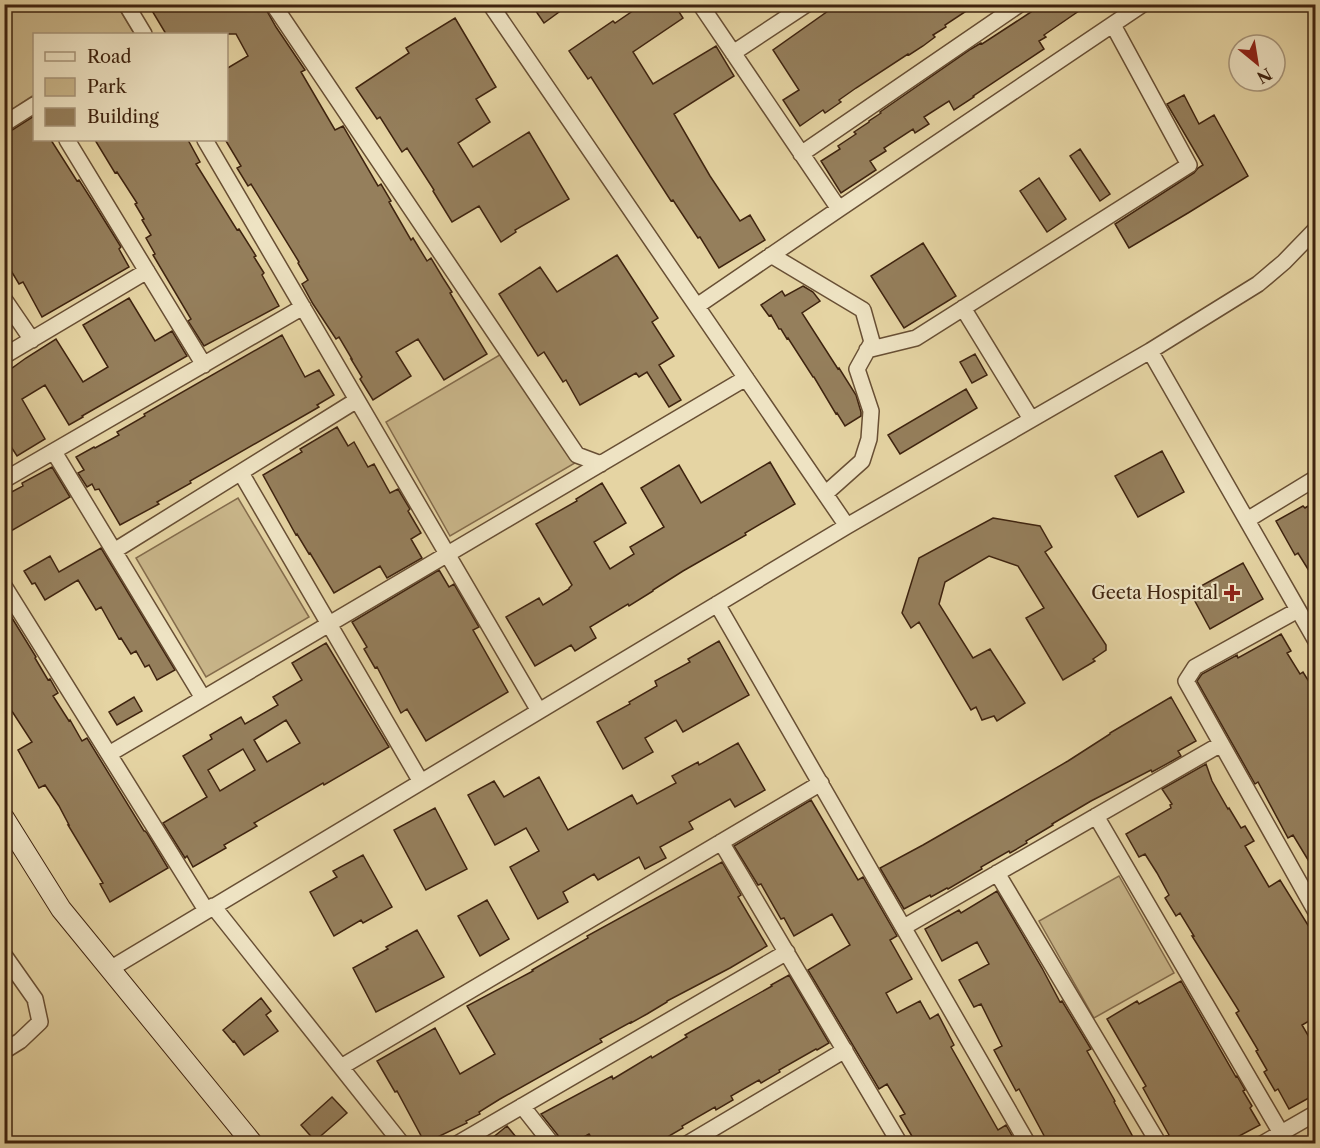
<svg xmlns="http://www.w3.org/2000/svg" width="1320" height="1148" viewBox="0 0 1320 1148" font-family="'Libre Caslon Text',serif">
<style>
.green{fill:#c9b68a;stroke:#846c4c;stroke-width:1.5}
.building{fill:#957f5c;stroke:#3e230f;stroke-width:1.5;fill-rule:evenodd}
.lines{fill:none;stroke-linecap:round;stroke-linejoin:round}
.street-casing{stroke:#684f34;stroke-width:18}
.secondary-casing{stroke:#3e230f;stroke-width:22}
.street{stroke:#eee3c3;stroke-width:15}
.secondary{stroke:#eee3c3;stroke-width:20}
.poi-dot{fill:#8f2418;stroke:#eee3c3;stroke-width:2}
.labels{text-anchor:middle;stroke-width:4.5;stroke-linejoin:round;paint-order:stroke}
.poi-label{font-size:18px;fill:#3e230f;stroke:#eee3c3;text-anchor:end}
</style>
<rect width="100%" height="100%" fill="#e5d4a3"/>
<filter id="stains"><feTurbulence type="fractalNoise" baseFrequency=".00333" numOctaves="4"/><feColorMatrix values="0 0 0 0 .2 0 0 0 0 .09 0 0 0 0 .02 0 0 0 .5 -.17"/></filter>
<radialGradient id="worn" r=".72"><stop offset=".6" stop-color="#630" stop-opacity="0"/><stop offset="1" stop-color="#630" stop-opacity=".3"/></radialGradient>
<path class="green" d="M5,4L117,5L134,33L131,34H34V95L5,114Z
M503,353L580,460L450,536L386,422Z
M238,498L309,617L206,677L136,558Z
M1119,876L1174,973L1094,1018L1039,921Z"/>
<path class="building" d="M148,4H263L276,27L305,70L301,72L335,130L343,126L378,186L381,184L391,201L389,202L411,240L413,238L427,261L431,258L443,278L452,292L450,293L487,354L444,380L418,339L396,352L411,376L373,400L360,379L362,377L351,359H352L339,337L336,339L313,304L302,284L308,280L298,263L299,262L251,184L248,186L237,168L241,166L226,141V69L248,56L236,34H166Z
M531,4H570L544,23Z
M643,4H674L683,18L633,52L653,84L716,46L734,76L674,114L710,176L740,221L750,215L765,240L719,268L700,237L698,238L673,200L671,201L591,77L588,79L569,51L613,21L615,23Z
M838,4H977L945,25L946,27L933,35L935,37L923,46L909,55L908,54L856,88L839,100L841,102L825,113L823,110L800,126L783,100L799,90L773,50Z
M1037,4H1089L1044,35L1046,37L1039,41L1044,49L973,96L974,97L954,110L949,101L924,117L929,124L915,133L913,129L884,148L886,151L870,161L876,170L841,193L821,161L840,149L838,146L856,134L854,132L869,122V121L881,113L880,112L971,49L981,43L982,44L1031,12L1029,9Z
M455,18L496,87L476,99L490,122L458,143L473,167L529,132L569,199L515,230L516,232L501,242L479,206L452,222L433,191L434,190L407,148L402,152L380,117L377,119L356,88L409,53L406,48Z
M1184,95L1199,124L1214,115L1248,176L1188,213L1129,248L1115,224L1194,173L1198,168L1203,165L1167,104Z
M34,116V140H51L77,181L79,180L93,202L121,247L119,249L129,267L42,317L23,282L19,284L4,259V134L9,132Z
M95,140H188L200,162L196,164L237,230L239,229L256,256L254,257L264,273L262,275L279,306L204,346L188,321L191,319L153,255L155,254L146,238L151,235L142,220L144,219L135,204L137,203L117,172L115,173Z
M1080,149L1110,194L1100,201L1070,156Z
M1039,178L1066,219L1047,232L1020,191Z
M923,243L956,296L904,328L871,276Z
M617,255L658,318L652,322L674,356L659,365L681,400L669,407L647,372L639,377L636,373L580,405L566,380L563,382L544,352L538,356L499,294L540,267L557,292Z
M803,286L813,292L820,301L802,313L838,369L839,368L856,395L861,412V416L845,426L837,413L836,414L814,377H813L788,338L787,339L781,329H779L771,315L769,316L761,305L782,291L785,296Z
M129,298L155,341L172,331L187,356L82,416L83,417L69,425L45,385L22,399L45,439L17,456L4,436V374L26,358L56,339L83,382L108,367L83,325Z
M282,335L305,377L319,370L334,395L317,405L319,407L190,481L191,483L157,502L159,504L120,525L99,489L95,490L92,484L87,487L78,473L84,470L76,457L94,447L95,448L119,435L117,432L145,416L144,414Z
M975,354L987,375L972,383L960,362Z
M966,389L977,408L900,454L888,435Z
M337,427L348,446L354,442L368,467L374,464L390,493L398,489L410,509L408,511L421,533L411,539L422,558L387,578L380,566L334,593L310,553L309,554L297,534L296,535L263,475L302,452L300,449Z
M1162,451L1184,492L1138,517L1115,476Z
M770,462L795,504L745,533L746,535L683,571L653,590V591L629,606L628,604L590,627L596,638L575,651L571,645L535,666L506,617L539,598L543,605L569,589V588L572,585L536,524L577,501L576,499L602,483L626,523L594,542L610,569L634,554L630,547L664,527L641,488L679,465L701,503Z
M52,467L70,497L4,535V496L23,486L22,483Z
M1316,501V582L1298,553L1295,555L1276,521L1303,506L1305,508Z
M993,518L1040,526L1052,547L1045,552L1106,645V650L1093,659L1095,661L1063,680L1026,618L1044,608L1018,566L989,556L945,582L939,604L973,658L990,649L1025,703L997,721L994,716L982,720L976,707L971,710L919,622L911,628L902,613L919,558Z
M101,548L175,670L157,680L149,665L145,667L136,651L131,654L121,638L119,639L101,607L96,610L78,580L45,600L35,583L32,584L24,571L50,556L59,572Z
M1243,563L1263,599L1210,629L1190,592Z
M439,570L449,587L454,584L479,627L473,630L508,692L426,741L407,709L401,713L377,667L375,668L364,649L367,647L352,622Z
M4,605L36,657L35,658L48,680L50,679L58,693L53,696L69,721L70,720L82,741L87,738L144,831H145L147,833L168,868L110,902L100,884L103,883L68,825H69L59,806L45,785L39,788L18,750L32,742L4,699Z
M1281,634L1291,651L1287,653L1300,674L1303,672L1316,693V873L1293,835L1288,838L1258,782L1255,784L1197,681L1202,674L1237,655L1238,658Z
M719,641L749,695L683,732L676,720L645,738L653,752L623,769L597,722L630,704L629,702L657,686L655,681L690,662L688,659Z
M326,643L389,747L324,785L323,783L254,823L257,826L224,845L226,848L193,867L187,856L185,858L163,823L207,797L183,756L212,739L210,735L241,717L245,724L278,705L273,697L302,680L292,663ZM286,720L300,743L267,762L254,740ZM243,749L255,770L220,791L208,770Z
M134,697L142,711L117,725L109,712Z
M1171,697L1196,741L1178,751L1181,756L1152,772L1151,770L1091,801L1052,824L1053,825L1026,841L1027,843L1010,853L1009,851L981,867L982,869L948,889L947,888L931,897L930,895L904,909L880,868L923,845L1003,799L1068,761L1110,734V733Z
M738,743L765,790L735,807L730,799L689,822L693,829L660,847L666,858L645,869L639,857L598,880L594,874L563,892L568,902L538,919L510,867L539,851L526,828L495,845L468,795L494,781L504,797L539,777L568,830L632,795L637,804L676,783L672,776L698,762L699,765Z
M1206,764L1212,781L1228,809L1229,808L1241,828L1245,826L1254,841L1245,846L1269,887L1280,880L1316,938V1017L1302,1025L1312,1042L1309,1044L1316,1054V1094L1289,1109L1278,1089L1275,1091L1264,1072L1267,1070L1256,1051L1258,1050L1236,1013L1239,1011L1192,936H1194L1180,913L1176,916L1165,898L1169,895L1157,873L1145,854L1139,857L1126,834L1171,808L1170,805L1172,804L1162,789Z
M811,800L858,880L863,877L897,936L890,940L912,979L886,993L897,1013L920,1001L930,1019L938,1014L954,1045L951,1047L998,1130L1006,1125L1016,1143H916L900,1116L905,1114L887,1084L879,1089L808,970L850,945L832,914L794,936L784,918L781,919L761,884L758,885L734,846Z
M435,808L467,869L426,890L394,830Z
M363,855L392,907L363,923L361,920L334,936L310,892L337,877L333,871Z
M722,862L741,895L738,897L767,946L730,968L667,1001V1002L647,1014L631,1023V1022L600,1039L602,1042L500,1099L479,1112L480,1114L466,1121L467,1123L425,1143L397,1091L395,1092L377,1061L435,1028L460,1074L495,1054L467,1006L533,971L532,970L588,938L587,936Z
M997,891L1042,968L1060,1002L1062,1001L1091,1049L1087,1051L1115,1101L1114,1102L1133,1137L1122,1143H1048L1019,1089L1016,1091L994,1050L1002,1046L981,1004L974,1007L959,980L989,964L977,942L942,961L925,929L959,910L961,913Z
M487,900L509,939L480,956L458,916Z
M417,930L444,977L376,1012L353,968L388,949L386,947Z
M789,975L829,1043L817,1050L816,1049L779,1070L780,1072L761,1083L759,1080L731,1096L733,1100L716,1110L715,1107L682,1126L683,1128L657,1143H595L589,1134L575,1142L572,1137L562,1143L560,1138L541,1114L612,1076L613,1079L651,1056L652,1058L687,1037L685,1035L772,986L771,985Z
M1181,981L1236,1077L1237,1076L1245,1090L1243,1091L1252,1106L1250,1108L1260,1125L1226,1143H1169L1166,1136L1169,1135L1143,1088L1146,1086L1107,1019L1137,1001L1139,1004Z
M261,998L271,1011L266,1015L278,1031L244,1055L234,1041L233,1042L223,1030Z
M332,1097L347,1113L315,1141L301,1125Z
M507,1126L521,1143H486Z"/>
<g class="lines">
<g class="street-casing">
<path id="street" d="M126,4L144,34
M273,4L577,455L601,464
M490,4L847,526
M700,4L839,209
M733,53L807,4
M4,124L34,105
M67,140L204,365
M205,140L539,711
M801,154L1020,4
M771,255L863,310L872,342L857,369L871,411L869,439L862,461L825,494
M4,299L32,340
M697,306L839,209L1143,4
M963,308L1031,419
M867,350L916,338L1189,165L1113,25
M1150,351L1316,641
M4,356L147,271
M54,452L203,698
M241,473L421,782
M4,480L303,307
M1247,520L1316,478
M114,551L357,400
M4,586L206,910
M717,604L1028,1144
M1298,610L1195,667L1186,681L1316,912
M109,754L746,378
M1096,816L1281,1133
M721,842L900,1144
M997,873L1159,1144
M213,906L402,1144
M904,927L1221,744
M4,955L35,999L40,1022L20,1041L4,1051
M110,969L847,526L1150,351L1258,284L1284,262L1316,229
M341,1067L821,783
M522,1106L552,1144
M457,1144L787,952
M687,1144L845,1050
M1262,1144L1316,1113"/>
</g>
<g class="secondary-casing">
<path id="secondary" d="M4,818L61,909L253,1144"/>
</g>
<use href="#street" class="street"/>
<use href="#secondary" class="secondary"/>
</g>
<path class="poi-dot" d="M1229 584h6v6h6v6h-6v6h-6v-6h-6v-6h6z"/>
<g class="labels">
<g class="poi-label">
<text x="1218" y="599">Geeta Hospital</text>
</g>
</g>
<rect width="1320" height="1148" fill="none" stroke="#e5d4a3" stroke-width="24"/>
<rect x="6" y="6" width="1308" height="1136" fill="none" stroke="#3e230f" stroke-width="3"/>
<rect x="12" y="12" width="1296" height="1124" fill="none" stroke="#3e230f" stroke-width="1.5"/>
<rect x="33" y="33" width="195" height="108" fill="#eee3c3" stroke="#a8967b" stroke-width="1.5"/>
<rect x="45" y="52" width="30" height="9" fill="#eee3c3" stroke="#a8967b" stroke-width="1.5"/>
<text x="87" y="63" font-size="18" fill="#3e230f">Road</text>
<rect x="45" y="78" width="30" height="18" fill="#c9b68a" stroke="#a8967b" stroke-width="1.5"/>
<text x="87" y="93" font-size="18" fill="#3e230f">Park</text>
<rect x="45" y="108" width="30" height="18" fill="#957f5c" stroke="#a8967b" stroke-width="1.5"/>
<text x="87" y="123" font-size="18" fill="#3e230f">Building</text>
<g transform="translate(1257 63) rotate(150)"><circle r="28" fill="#eee3c3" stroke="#a8967b" stroke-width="1.5"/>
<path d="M0-4.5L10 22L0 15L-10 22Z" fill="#8f2418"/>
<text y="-9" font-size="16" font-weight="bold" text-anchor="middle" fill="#3e230f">N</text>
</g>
<rect width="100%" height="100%" filter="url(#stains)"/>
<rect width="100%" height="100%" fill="url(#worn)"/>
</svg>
